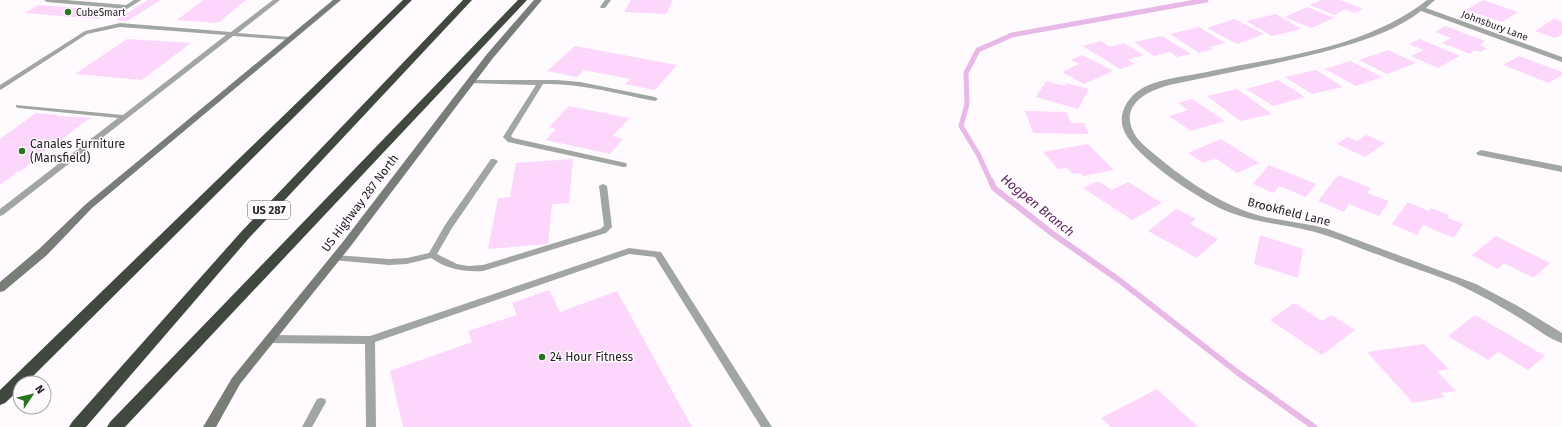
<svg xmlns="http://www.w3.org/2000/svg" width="1562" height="427" viewBox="0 0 1562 427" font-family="'Fira Sans',sans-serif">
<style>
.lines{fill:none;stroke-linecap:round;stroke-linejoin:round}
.stream-far1{stroke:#e8b8e7;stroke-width:5}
.stream{stroke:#e8b8e7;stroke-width:6}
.building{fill:#fdd6fc}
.lane{fill:#a2a6a2;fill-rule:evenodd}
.street{fill:#a2a6a2;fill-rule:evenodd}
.secondary{fill:#787d77;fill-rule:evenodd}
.highway{fill:#414840;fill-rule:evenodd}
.poi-dot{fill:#27751c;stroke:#fefafe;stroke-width:1.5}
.labels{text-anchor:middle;stroke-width:3;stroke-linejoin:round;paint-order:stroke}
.far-poi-label{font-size:10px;fill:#262226;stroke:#fefafe;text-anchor:start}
.far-street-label{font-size:10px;fill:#262226;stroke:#fefafe}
.shield{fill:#fefafe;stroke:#676367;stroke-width:1}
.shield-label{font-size:11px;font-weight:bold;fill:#262226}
.poi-label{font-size:12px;fill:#262226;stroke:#fefafe;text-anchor:start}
.street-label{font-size:12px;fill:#262226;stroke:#fefafe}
.water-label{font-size:13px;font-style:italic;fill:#5d265f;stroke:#fefafe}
</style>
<rect width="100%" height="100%" fill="#fefafe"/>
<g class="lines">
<path class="stream-far1" d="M991,182L978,154L961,126L967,104L966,73L978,50L1012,35L1206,0"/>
<path class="stream" d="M991,181L994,188L1053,234L1119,280L1237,372L1314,427"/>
</g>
<path class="building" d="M148,0H161L127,21L116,20Z
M203,0H246L218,23L177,20Z
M631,0H673L666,14L624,12Z
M1321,0H1340L1363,9L1354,13L1345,9L1334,15L1310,5Z
M1483,0L1518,12L1502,22L1466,10Z
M38,5L110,11L98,19L25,13Z
M1307,7L1334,18L1311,28L1285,17Z
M1276,14L1301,29L1272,36L1246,21Z
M1234,19L1264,34L1237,44L1207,28Z
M1554,19L1562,22V35L1555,38L1535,31Z
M1445,26L1485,41L1479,45L1487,48L1480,52L1474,50L1470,54L1442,43L1451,38L1435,32Z
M1199,27L1225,43L1210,47L1213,49L1199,53L1170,34Z
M1162,36L1191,54L1177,57L1170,52L1154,56L1134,42Z
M127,39L191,43L142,80L75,74Z
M1420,39L1460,56L1438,68L1411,56L1424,50L1409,44Z
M1101,41L1110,47L1123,43L1144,55L1128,60L1135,64L1120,69L1083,46Z
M575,46L677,65L655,90L625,84L630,79L584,70L577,77L547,71Z
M1388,50L1416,63L1387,74L1359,60Z
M1082,55L1113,71L1084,84L1062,72L1079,64L1071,60Z
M1519,56L1562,72V75L1549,83L1503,65Z
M1350,61L1382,77L1356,86L1325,69Z
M1316,70L1343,87L1312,94L1285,77Z
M1278,80L1305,97L1273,106L1246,89Z
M1046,81L1065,86L1066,83L1089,89L1078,109L1036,97Z
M1237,89L1272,114L1240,121L1207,96Z
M1192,99L1225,121L1191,131L1169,116L1188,110L1178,103Z
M569,106L629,118L613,136L623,139L610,154L546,140L556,129L549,127Z
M1025,111L1066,112L1071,123H1084L1089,134L1033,133Z
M36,113L58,115L56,116L93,118L87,120L56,144H54L36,158H38L19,172H17L0,185V139Z
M1366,135L1385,143L1365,157L1337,144L1348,137L1357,141Z
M1221,139L1259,163L1237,173L1215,158L1204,163L1188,153Z
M1088,144L1114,170L1083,176L1080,173L1073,174L1067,168L1058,169L1043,152Z
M573,159L569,203L552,204L548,244L488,249L498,198L510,197L516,163Z
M1269,165L1316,184L1306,197L1279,186L1274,193L1253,184Z
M1338,175L1371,188L1367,193L1389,201L1379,216L1349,204L1344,212L1318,201Z
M1098,181L1112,190L1128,182L1162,203L1132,220L1083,188Z
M1408,202L1429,211L1431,208L1449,215L1448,218L1463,224L1454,238L1423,225L1417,235L1392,224Z
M1176,209L1196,219L1190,224L1218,239L1197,258L1148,231Z
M1260,235L1303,249L1298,278L1254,264Z
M1496,236L1550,263L1534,278L1504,263L1498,269L1472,255Z
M549,290L560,312L617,291L692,427H403L390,371L472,342L468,331L517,315L512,303Z
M1294,303L1322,321L1331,315L1355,330L1322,355L1270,320Z
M1475,315L1545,356L1528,370L1498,352L1488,360L1448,336Z
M1424,344L1449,369L1437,371L1456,391L1441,393L1445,397L1413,403L1367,352Z
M1157,389L1198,427H1111L1101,418Z"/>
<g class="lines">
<path class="lane" d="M44,0H66L126,5L134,0H141L127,9L47,2Z
M273,0H280L238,33L290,37L292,38V40L233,36L3,215L0,216V209L118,118L18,108L16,107V105L123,115L226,35L120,27L87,34L2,89L0,90V85L85,31L120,23L231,32Z
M605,0H611L605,8H601L600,7Z
M470,80H557L580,82L655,97L658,99L655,101C618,94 581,83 543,84L511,136L513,138L626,163L627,165L626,167H623L508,142L503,137L536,85L468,83V81Z
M491,159H494L498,161L452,228L437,254L457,264L468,266L483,265L600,229L604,226L599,186L603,184L607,186L612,227L606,233L483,271C463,272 447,269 431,258L407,264L389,265L332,260L331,258L335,255L389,259L407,258L429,253L445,225Z
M629,248L661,252L772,427H761L655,257L629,254L375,342L376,427H366L365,344L270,343L267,342L265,339L267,336L270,335L370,336Z
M321,398L325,399L326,402L312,427H302L317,399Z"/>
<path class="street" d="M1427,0H1435L1426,8L1562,57V62L1421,11C1398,29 1369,39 1341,47C1286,63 1229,72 1174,84C1151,89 1118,103 1134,133C1138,141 1146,147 1153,153C1180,176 1211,198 1245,211C1271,221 1301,221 1328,229L1476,284L1516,305L1562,333V343C1549,339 1537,329 1526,322C1503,307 1479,294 1455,283C1430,273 1404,265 1379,255C1358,248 1337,238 1315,232C1284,224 1254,223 1224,210C1198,198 1132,156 1123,128C1118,113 1128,97 1141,89C1159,78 1190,76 1211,71C1284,56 1366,48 1427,0Z
M1481,150L1562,166V172L1478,155L1476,153Z"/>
<path class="secondary" d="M333,0H341L92,208L47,255L4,291L0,292V282L39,249L86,204Z
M534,0H542L493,58L350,247L240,384L216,427H203L232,378L342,243L487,54Z"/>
<path class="highway" d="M403,0H412L26,383H20V389L5,403L0,405V390Z
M463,0H472L249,238L86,427H69L72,422L241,232Z
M518,0H527L125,427H107L110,422Z"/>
</g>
<g class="poi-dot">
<circle cx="68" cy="12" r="4"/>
<circle cx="22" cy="151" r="4"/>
<circle cx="542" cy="357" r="4"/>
</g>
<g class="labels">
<g class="far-poi-label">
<text x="76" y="16">CubeSmart</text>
</g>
<g class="far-street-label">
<text transform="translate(1495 25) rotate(20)" y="4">Johnsbury Lane</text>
</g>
<rect class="shield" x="248" y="201" width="42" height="18" rx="3"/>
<g class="shield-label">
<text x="269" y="214">US 287</text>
</g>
<g class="poi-label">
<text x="30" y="148">Canales Furniture<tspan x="30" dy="14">(Mansfield)</tspan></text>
<text x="550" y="361">24 Hour Fitness</text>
</g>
<g class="street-label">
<text transform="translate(360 203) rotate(-53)" y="4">US Highway 287 North</text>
<text transform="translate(1289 212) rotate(14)" y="4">Brookfield Lane</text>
</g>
<g class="water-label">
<text transform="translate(1038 205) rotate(39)" y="5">Hogpen Branch</text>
</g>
</g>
<g transform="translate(32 395) rotate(55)"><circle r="19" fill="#fefafe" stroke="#a8a4a8"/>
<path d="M0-3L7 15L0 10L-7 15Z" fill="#27751c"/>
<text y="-6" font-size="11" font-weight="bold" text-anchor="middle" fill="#262226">N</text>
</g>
</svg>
